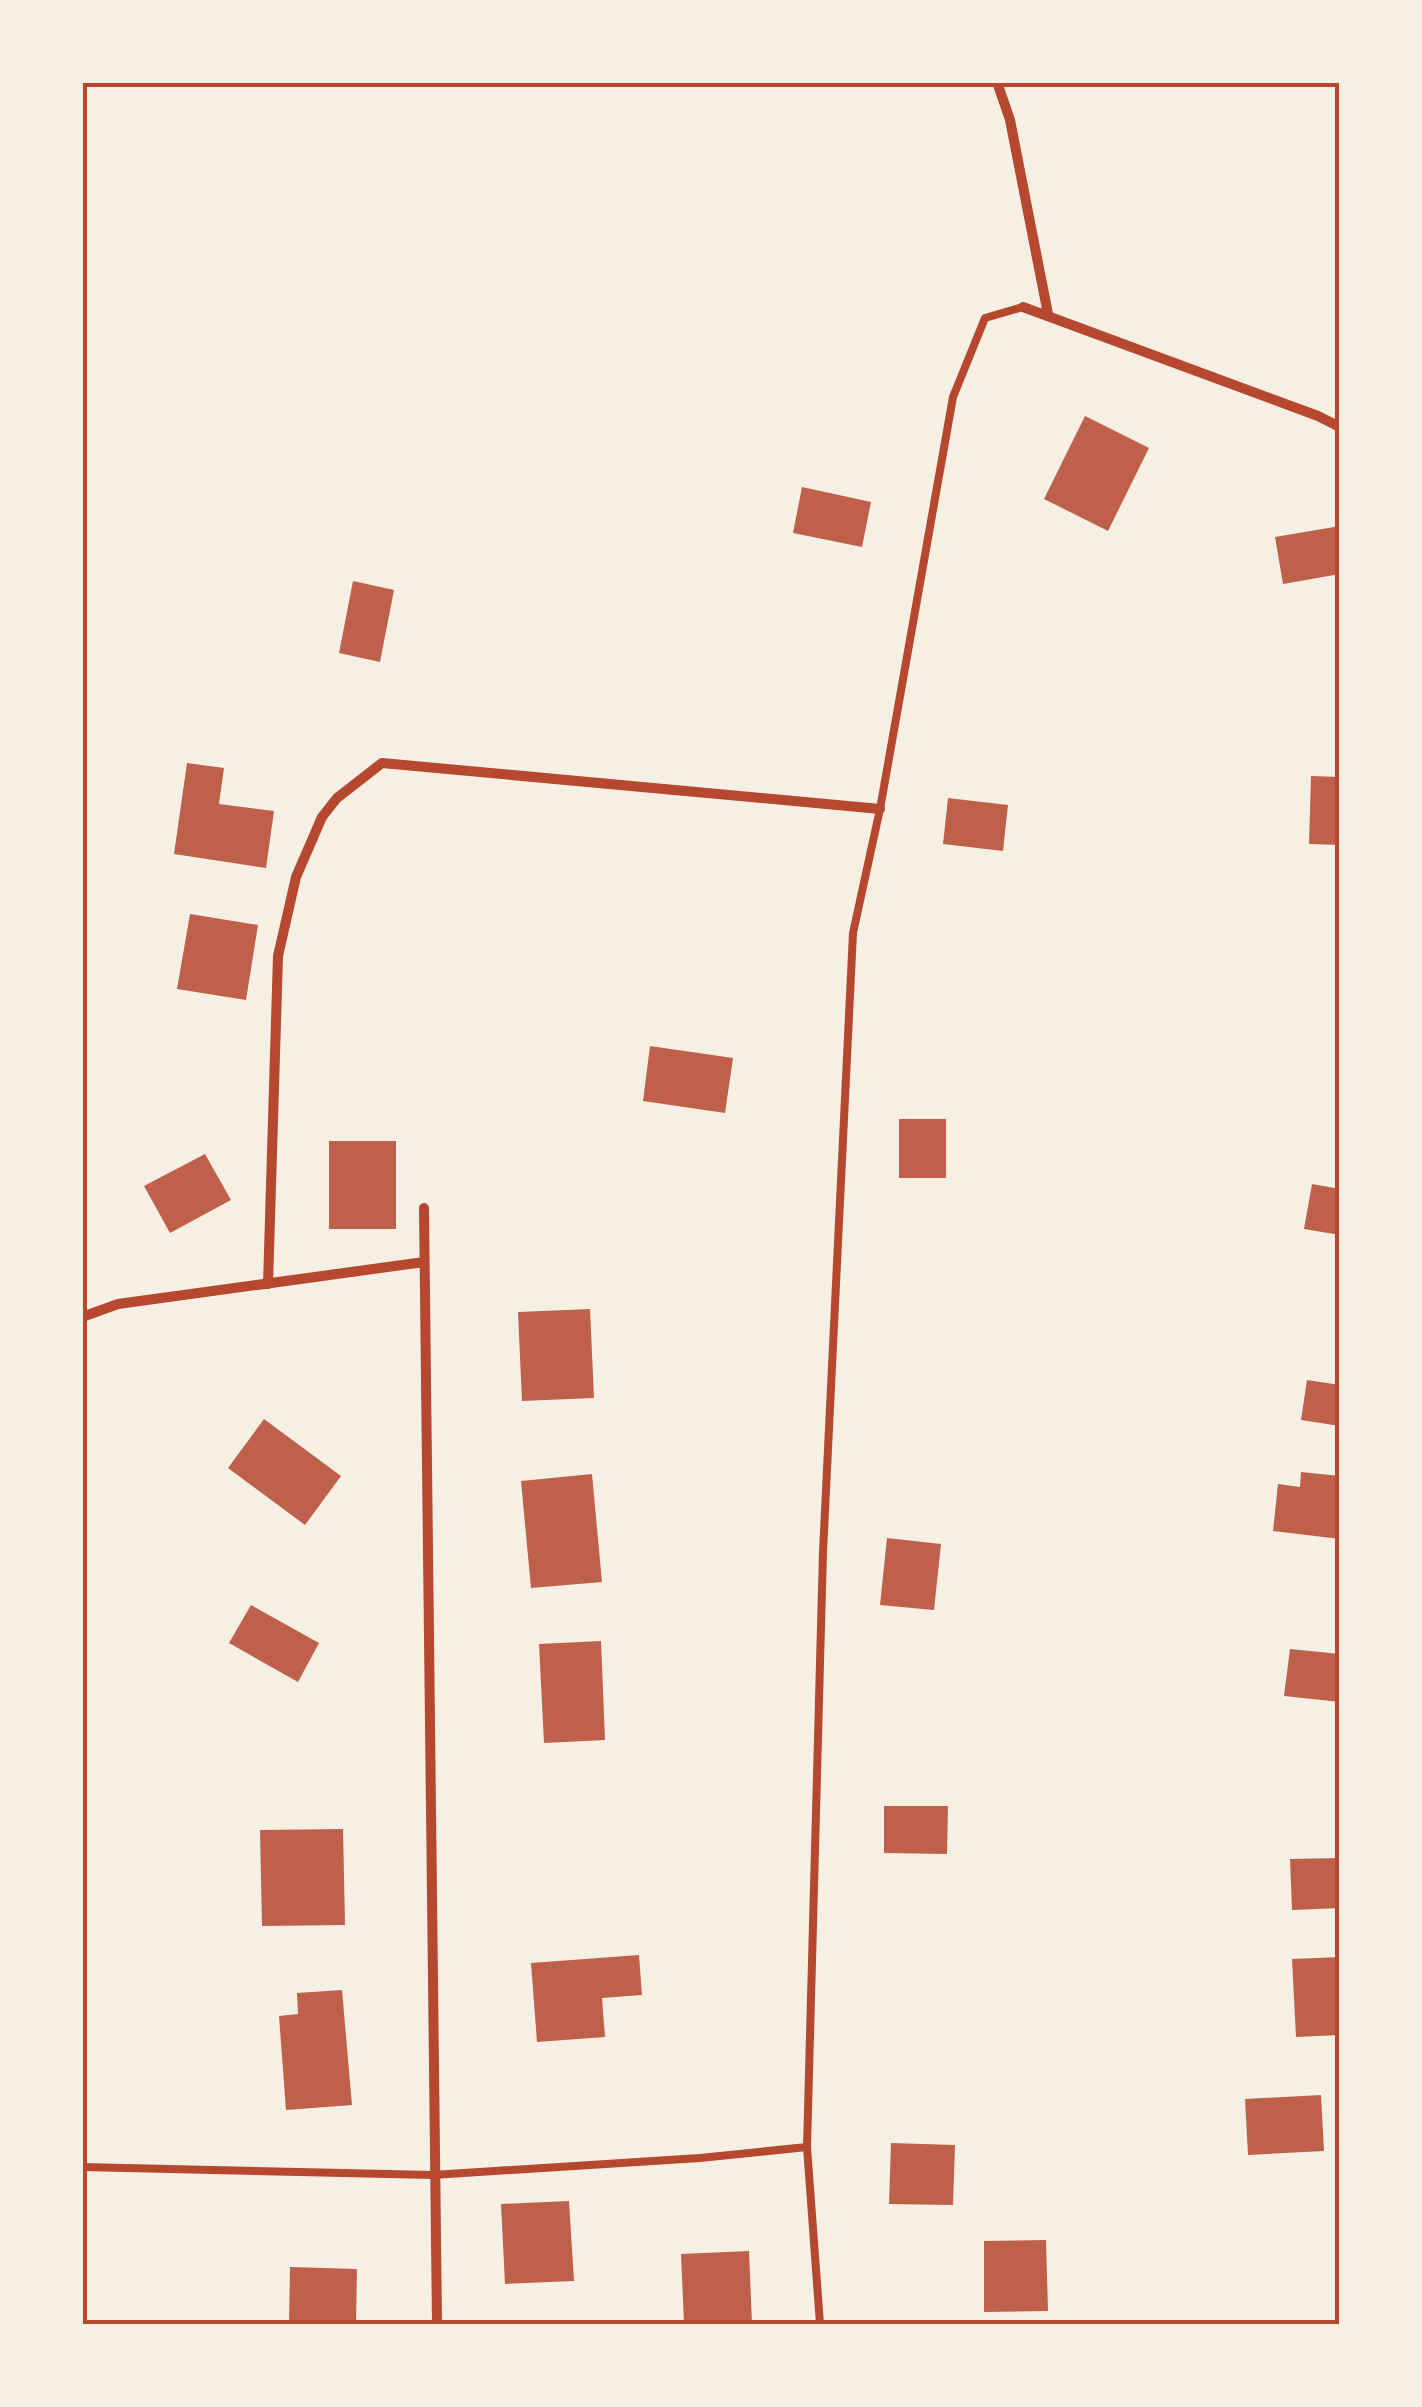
<svg xmlns="http://www.w3.org/2000/svg" width="1422" height="2407" viewBox="0 0 1422 2407" font-family="'Exo 2',sans-serif">
<style>
.building{fill:#bf614a}
.lines{fill:none;stroke-linecap:round;stroke-linejoin:round}
.service{stroke:#b5482f;stroke-width:8}
.minor{stroke:#b5482f;stroke-width:10}
.neatline{fill:none;stroke:#b5482f;stroke-width:4}
</style>
<rect width="100%" height="100%" fill="#f6efe4"/>
<path class="building" d="M1085,416L1149,448L1108,531L1044,499Z
M802,487L871,502L862,547L793,533Z
M1340,526V574L1283,584L1275,537Z
M353,581L394,590L380,662L339,653Z
M187,763L224,768L219,804L274,811L266,868L174,854Z
M1311,776L1340,777V845L1309,844Z
M948,798L1008,805L1003,851L943,844Z
M190,914L258,925L246,1000L177,989Z
M650,1046L733,1058L725,1113L643,1101Z
M899,1119H946V1178H899Z
M329,1141H396V1229H329Z
M205,1154L231,1200L170,1233L144,1186Z
M1312,1184L1340,1189V1235L1304,1229Z
M590,1309L594,1398L522,1401L518,1312Z
M1307,1380L1340,1385V1426L1301,1420Z
M264,1419L341,1476L305,1525L228,1468Z
M1301,1472L1340,1476V1539L1273,1531L1278,1484L1300,1487Z
M592,1474L602,1582L531,1588L521,1481Z
M887,1538L941,1544L934,1610L880,1605Z
M251,1605L319,1643L298,1682L229,1643Z
M601,1641L605,1740L544,1743L539,1644Z
M1290,1649L1340,1654V1702L1284,1696Z
M884,1806H948L947,1854L884,1853Z
M343,1829L345,1925L262,1926L260,1830Z
M1340,1858V1908L1292,1910L1290,1859Z
M639,1955L642,1995L602,1998L605,2037L537,2042L531,1963Z
M1340,1957V2035L1296,2037L1292,1959Z
M342,1990L352,2105L286,2110L279,2016L298,2014L297,1993Z
M1321,2095L1324,2151L1248,2155L1245,2099Z
M891,2143L955,2145L953,2205L889,2204Z
M569,2201L574,2281L505,2284L501,2204Z
M1046,2240L1048,2311L984,2312V2241Z
M749,2251L752,2324H684L681,2254Z
M290,2267L357,2269L356,2324H289Z"/>
<g class="lines">
<path class="service" d="M82,2167L433,2175L700,2158L807,2147
M820,2324L807,2147L823,1552L853,933L880,809L953,397L985,318L1023,307"/>
<path class="minor" d="M997,82L1010,120L1048,314
M1023,307L1318,416L1340,427
M424,1208L437,2324
M268,1284L278,956L296,877L322,817L337,798L382,763L880,809
M82,1317L118,1304L424,1262"/>
</g>
<rect width="1422" height="2407" fill="none" stroke="#f6efe4" stroke-width="170"/>
<rect x="85" y="85" width="1252" height="2237" class="neatline"/>
</svg>
